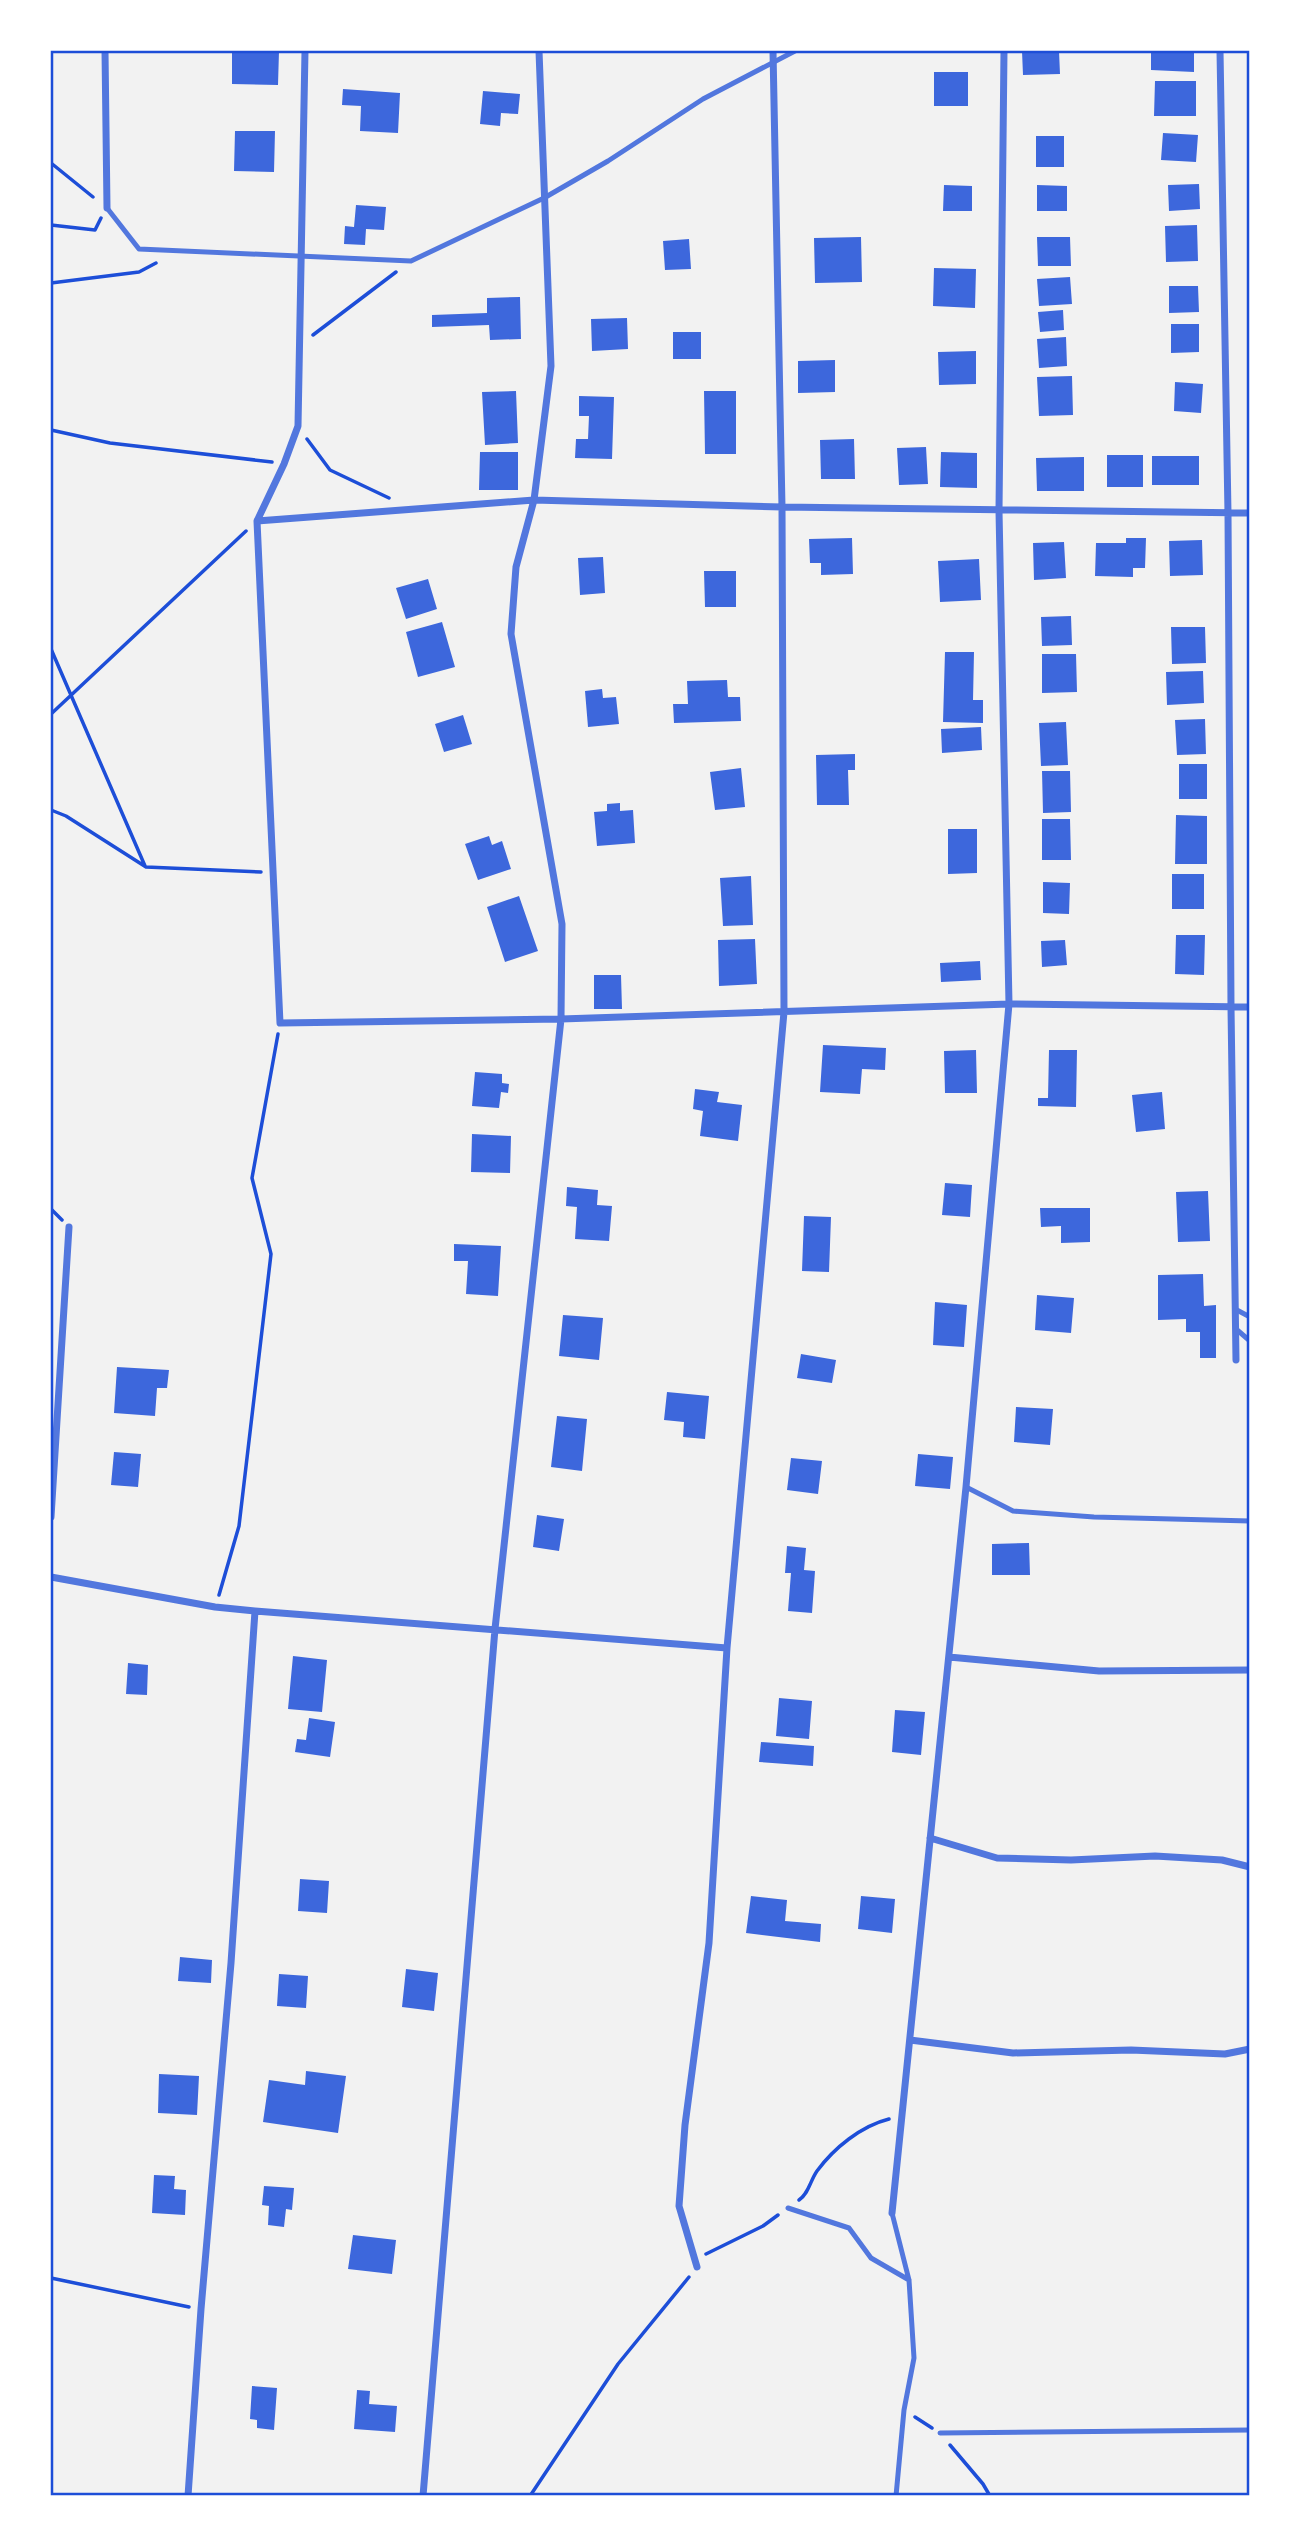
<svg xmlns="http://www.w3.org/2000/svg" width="1301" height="2547" viewBox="0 0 1301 2547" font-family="'IBM Plex Sans',sans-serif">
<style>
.building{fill:#3d67dc}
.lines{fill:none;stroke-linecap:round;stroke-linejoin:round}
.path{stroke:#1d4ed8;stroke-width:3.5}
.service{stroke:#5277de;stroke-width:5}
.minor{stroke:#5277de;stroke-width:7}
.neatline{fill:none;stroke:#1d4ed8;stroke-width:2.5}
</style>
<rect width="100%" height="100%" fill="#f2f2f2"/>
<path class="building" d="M232,51H279L278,85L232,84Z
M1022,51H1059L1060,74L1023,75Z
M1151,51H1194V72L1151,70Z
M934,72H968V106H934Z
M1155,81H1196V116H1154Z
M343,89L400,93L398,133L360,131L361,106L342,105Z
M483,91L520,94L518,114L501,113L500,126L480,124Z
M235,131H275L274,172L234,171Z
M1163,133L1198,135L1196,162L1161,160Z
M1036,136H1064V167H1036Z
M1199,184L1200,209L1169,211L1168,185Z
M944,185L972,186V211H943Z
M1037,185L1067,186V211H1037Z
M356,205L386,207L384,230L366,229L365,245L344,244L345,226L354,227Z
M1197,225L1198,261L1166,262L1165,226Z
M861,237L862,282L815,283L814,238Z
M1037,237H1070L1071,266H1038Z
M689,239L691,269L665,270L663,241Z
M934,268L976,269L975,308L933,306Z
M1070,277L1072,304L1039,306L1037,279Z
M1169,286H1198L1199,312L1169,313Z
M520,297L521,339L490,340L489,325L432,327V315L487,313V298Z
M1063,310L1064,330L1040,332L1038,312Z
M627,318L628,349L592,351L591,319Z
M1171,324H1199V352L1171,353Z
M673,332H701V359H673Z
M1066,337L1067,366L1039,368L1037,339Z
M976,351V384L939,385L938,352Z
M835,360V392L798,393V361Z
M1072,376L1073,415L1039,416L1037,377Z
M1175,382L1203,384L1201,413L1174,411Z
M516,391L518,443L485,445L482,392Z
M704,391H736V454H705Z
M579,396L614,397L612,459L575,458L576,439H588L589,416H579Z
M854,439L855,479H821L820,440Z
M926,447L928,484L899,485L897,448Z
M480,452H518V490H479Z
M941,452L977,453V488L940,487Z
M1107,455H1143V487H1107Z
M1152,456H1199V485H1152Z
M1084,457V491H1037L1036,458Z
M852,538L853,574L821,575V563H810L809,539Z
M1126,538H1146L1145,568H1133V577L1095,576L1096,543H1126Z
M1202,540L1203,575L1170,576L1169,541Z
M1064,542L1066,578L1034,580L1033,543Z
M603,557L605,593L580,595L578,558Z
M979,559L981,600L940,602L938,561Z
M704,571H736V607H705Z
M428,579L437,609L406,619L396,588Z
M1071,616L1072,645L1042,646L1041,617Z
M442,622L455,667L418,677L406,632Z
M1171,627H1205L1206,663L1172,664Z
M945,652H974L973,700H983V723L943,722Z
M1042,654H1076L1077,692L1042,693Z
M1203,671L1204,703L1167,705L1166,672Z
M727,680L728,697H740L741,721L674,723L673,704H688L687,681Z
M602,689L603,698L616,697L619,724L588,727L585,691Z
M463,715L472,744L444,752L435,724Z
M1205,719L1206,754L1177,755L1175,720Z
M1066,722L1068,765L1041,766L1039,723Z
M981,727L982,750L942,753L941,729Z
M855,754V770H848L849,805H817L816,755Z
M1179,764H1207V799H1179Z
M741,768L745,807L715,810L710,772Z
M1042,771H1070L1071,812L1043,813Z
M620,803V811L633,810L635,843L597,846L594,812L607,811V804Z
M1176,815L1207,816V864H1175Z
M1042,819H1070L1071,860H1042Z
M948,829H977V873L948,874Z
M489,836L492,845L502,841L511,869L478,880L465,844Z
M1172,874H1204V909H1172Z
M751,876L753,925L723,926L720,878Z
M1043,882L1070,883L1069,914L1043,913Z
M519,896L538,951L505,962L487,907Z
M1176,935H1205L1204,975L1175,974Z
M755,939L757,984L719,986L718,940Z
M1065,940L1067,965L1042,967L1041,941Z
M980,961L981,980L941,982L940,963Z
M594,975H621L622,1009H594Z
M823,1045L886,1048L885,1070L862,1069L860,1094L820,1092Z
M976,1050L977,1093H945L944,1051Z
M1049,1050H1077L1076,1107L1038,1106V1098H1048Z
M475,1072L502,1074V1083L509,1084L508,1093L501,1092L499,1108L472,1106Z
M695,1089L719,1092L717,1102L742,1105L738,1141L700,1136L703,1111L693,1109Z
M1162,1092L1165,1129L1136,1132L1132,1095Z
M472,1134L511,1136L510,1173L471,1172Z
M945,1183L972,1185L970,1217L942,1215Z
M567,1187L598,1190L597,1205L612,1206L609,1241L575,1239L577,1207L566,1206Z
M1208,1191L1210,1241L1178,1242L1176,1192Z
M1040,1208H1090V1242L1061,1243V1226L1041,1227Z
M804,1216L831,1217L829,1272L802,1271Z
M454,1244L501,1246L498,1296L466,1294L468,1261H454Z
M1203,1274L1204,1306L1216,1305V1358H1200V1332H1186V1319L1158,1320V1275Z
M1037,1295L1074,1298L1071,1333L1035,1330Z
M935,1302L967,1305L964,1347L933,1345Z
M563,1315L603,1318L599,1360L559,1356Z
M801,1354L836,1360L832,1383L797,1378Z
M117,1367L169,1370L167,1388H157L155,1416L114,1413Z
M667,1392L709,1396L705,1439L683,1437L684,1422L664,1420Z
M1016,1407L1053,1409L1050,1445L1014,1442Z
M557,1416L587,1419L582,1471L551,1467Z
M114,1452L141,1454L138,1487L111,1485Z
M918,1454L953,1457L950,1489L915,1486Z
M791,1458L822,1461L818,1494L787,1490Z
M537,1515L564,1519L559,1551L533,1547Z
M1029,1543L1030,1575H992V1544Z
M787,1546L806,1548L804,1570L815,1571L812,1613L788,1611L791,1573H785Z
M293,1656L327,1660L322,1712L288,1709Z
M128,1663L148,1665L147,1695L126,1694Z
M779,1698L812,1701L809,1739L776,1736Z
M895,1710L925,1712L921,1755L892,1752Z
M309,1718L335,1722L330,1757L295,1752L297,1739L306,1740Z
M761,1742L814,1746L813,1766L759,1762Z
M300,1879L329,1881L327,1913L298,1911Z
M751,1896L787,1900L785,1921L821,1924L820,1942L746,1933Z
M861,1896L895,1899L892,1933L858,1929Z
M180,1957L212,1960L211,1983L178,1981Z
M406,1969L438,1973L434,2011L402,2007Z
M279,1974L308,1976L306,2008L277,2006Z
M306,2071L346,2076L338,2133L263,2122L269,2080L305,2085Z
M159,2074L199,2076L197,2115L158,2113Z
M154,2175L175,2176L174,2189L186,2190L185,2215L152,2213Z
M264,2186L294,2188L292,2210L286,2209L284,2227L268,2225L269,2206L262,2205Z
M353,2235L396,2240L392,2274L348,2269Z
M252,2386L277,2388L274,2430L257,2428V2420L250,2419Z
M357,2390L370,2391L369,2404L397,2406L395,2432L354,2429Z"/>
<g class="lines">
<path class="path" d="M51,51H52
M51,163L93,197
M51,225L95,230L101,218
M51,283L139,272L156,263
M313,335L396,272
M51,430L110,443L272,462
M307,439L330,470L389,498
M51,649L145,866
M51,714L246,531
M51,810L66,816L146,867L261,872
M51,1209L62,1220
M219,1595L239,1526L271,1254L252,1178L278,1034
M799,2200C809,2193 810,2181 817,2171C834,2148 861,2126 889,2119
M706,2254L763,2226L778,2215
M51,2278L189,2307
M915,2417L932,2428
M950,2445L983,2484L990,2496
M530,2496L618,2364L689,2277"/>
<path class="service" d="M107,208L139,249L411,261L544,198L608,161L703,99L795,51
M1235,1309L1250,1317
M1236,1329L1250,1341
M966,1487L1013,1511L1094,1517L1250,1521
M788,2208L849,2228L871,2258L909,2280
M892,2213L909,2280L914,2358L904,2410L896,2496
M940,2433L1250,2430"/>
<path class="minor" d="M105,51L107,208
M305,51L298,426L284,464L257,521L280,1023L561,1019L1009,1004L1250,1007
M1220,51L1228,513L1231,1007L1236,1360
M257,521L534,500L782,507L1250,513
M51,1517L69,1227
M51,1577L215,1607L255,1611L727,1648
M949,1657L1099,1671L1250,1670
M930,1838L997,1858L1071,1860L1155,1856L1222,1860L1250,1867
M910,2040L1013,2053L1131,2050L1225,2054L1250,2049
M892,2213L966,1487L1009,1004L999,511L1004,51
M697,2267L679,2206L685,2125L709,1943L727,1648L784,1012L782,507L773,51
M188,2496L201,2309L231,1963L255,1611
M423,2496L495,1629L561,1019L562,924L511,634L516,567L534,500L551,366L539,51"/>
</g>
<rect width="1301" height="2547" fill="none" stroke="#ffffff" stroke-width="105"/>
<rect x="52" y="52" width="1196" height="2442" class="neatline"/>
</svg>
